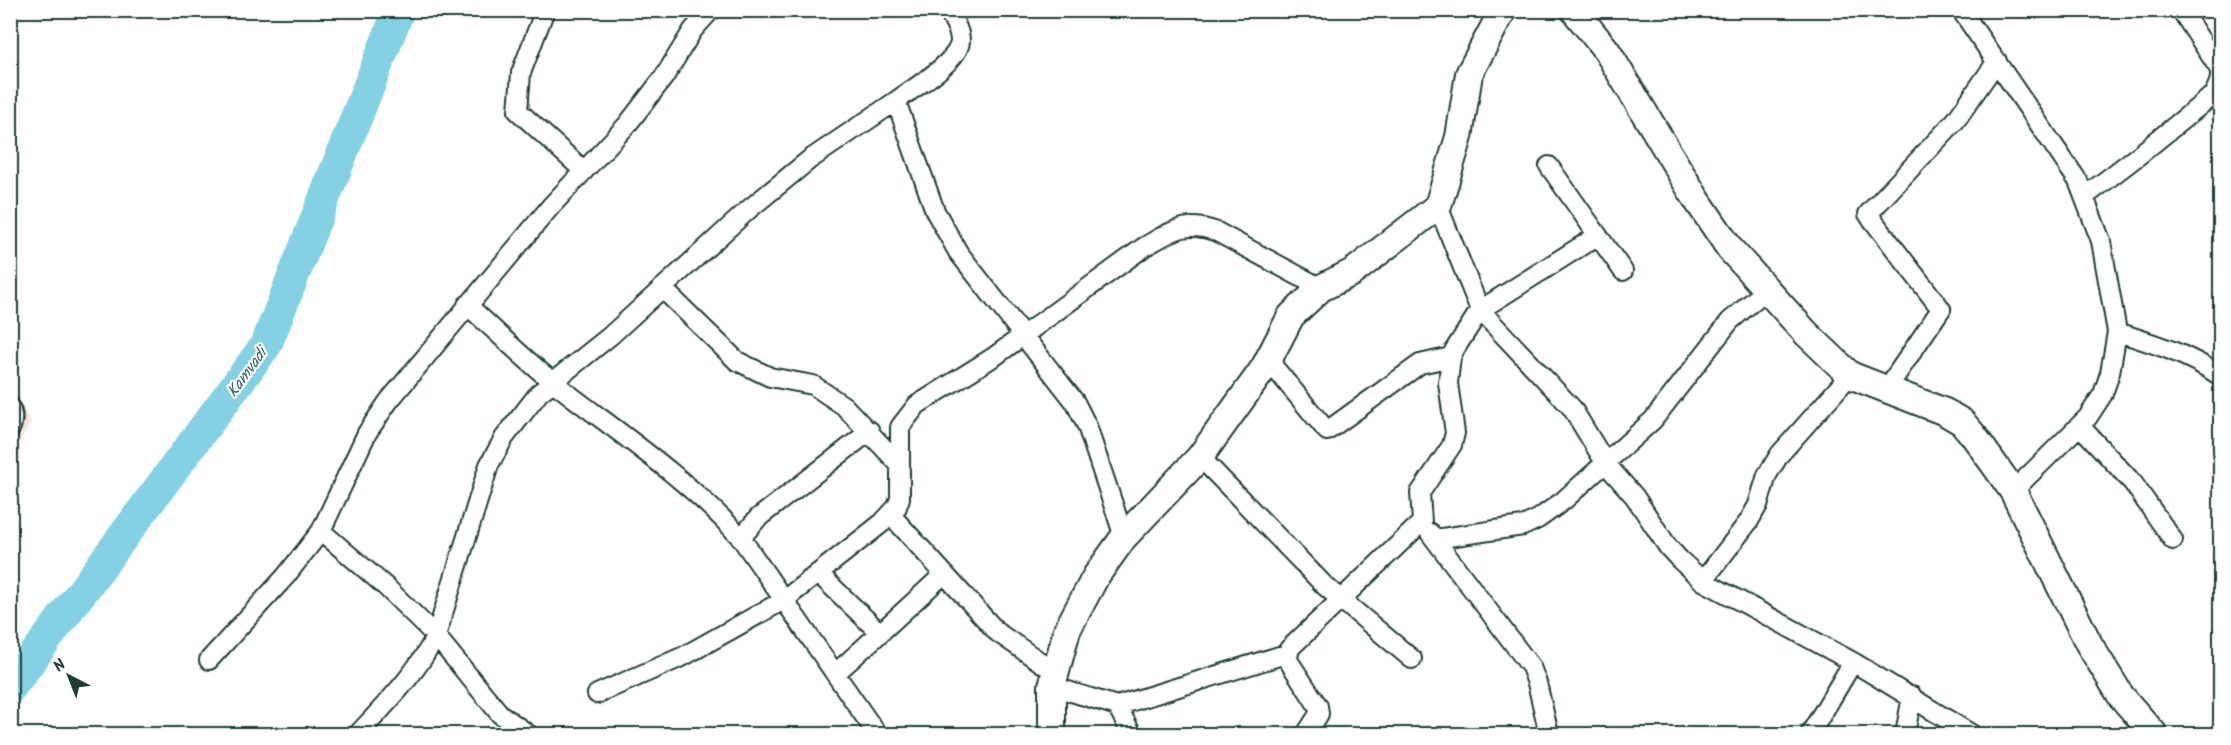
<svg xmlns="http://www.w3.org/2000/svg" width="2231" height="745" viewBox="0 0 2231 745" font-family="Kalam,sans-serif">
<style>
.built{fill:#f3e4dc}
.lines{fill:none;stroke-linecap:round;stroke-linejoin:round}
.river{stroke:#84d1e4;stroke-width:32}
.lane-casing{stroke:#1f3d34;stroke-width:14}
.street-casing{stroke:#1f3d34;stroke-width:22}
.secondary-casing{stroke:#1f3d34;stroke-width:30}
.lane{stroke:#fff;stroke-width:9}
.street{stroke:#fff;stroke-width:18}
.secondary{stroke:#fff;stroke-width:26}
.labels{text-anchor:middle;stroke-width:4.5;stroke-linejoin:round;paint-order:stroke}
.water-label{font-size:16px;font-style:italic;fill:#386260;stroke:#fff}
</style>
<rect width="100%" height="100%" fill="#fff"/>
<filter id="ink" filterUnits="userSpaceOnUse"><feTurbulence type="fractalNoise" baseFrequency=".0167" numOctaves="2"/><feDisplacementMap in="SourceGraphic" scale="12" xChannelSelector="R" yChannelSelector="G"/><feConvolveMatrix kernelMatrix="1 2 1 2 8 2 1 2 1" color-interpolation-filters="sRGB"/></filter>
<g filter="url(#ink)">
<path class="built" d="M10,383L31,423L11,455H10Z"/>
<g class="lines">
<path class="river" d="M10,688L266,345L399,10"/>
<g class="lane-casing">
<path id="lane" d="M10,398C19,413 19,423 10,438"/>
</g>
<g class="street-casing">
<path id="street" d="M545,10L521,73L518,111L584,171
M1961,10L2078,181L2101,241L2117,332L2110,373L2103,394L2088,417L2013,491
M896,101C913,88 959,62 960,41C960,30 953,20 948,10
M1549,166L1623,271
M2084,197L2139,155L2213,95C2218,86 2221,80 2220,70L2181,10
M1438,206L1480,310L1572,408L1606,464L1635,497L1668,547L1680,560L1703,581L1853,662L1971,734
M662,288L737,361L770,377L813,385L844,406L899,464
M467,305C496,331 523,358 553,382C617,432 686,477 741,538L877,734
M2117,332C2153,343 2190,355 2220,376
M1268,360L1327,431L1420,364L1451,357
M1886,390L1941,309L1868,214L1956,120L1997,61
M2081,427L2133,483L2173,540
M1200,457L1325,586L1412,659
M891,515L997,632L1055,672
M321,531L385,586L436,636L500,714L528,734
M1430,533L1531,667L1537,683L1549,734
M741,538L758,518L870,431
M1435,539L1523,526L1538,519L1563,501L1653,420L1730,321L1766,290
M818,573L880,633L944,574
M1703,581L1749,521L1758,505L1767,475L1780,454L1850,375
M209,660L285,577L321,531L367,433L388,402L551,206L627,125L664,77L693,30L711,10
M836,673L880,633
M1052,686L1117,706L1289,653
M597,694L684,656L784,600L882,523L897,507L900,498V427L917,405L995,356L1144,247C1172,231 1185,220 1217,232L1321,288
M1117,706L1132,734
M358,734C387,703 416,674 436,636L489,465L504,438L539,393L610,336L748,210L809,160L896,101L935,211L958,252L1075,402L1087,426L1124,537
M1306,734L1319,714L1318,706L1288,660L1289,649L1422,522L1420,493L1452,445L1455,433L1448,383L1451,357L1455,349L1480,310L1597,236
M1810,734L1853,662
M1905,734L1912,696"/>
</g>
<g class="secondary-casing">
<path id="secondary" d="M1574,10L1607,51L1697,200L1730,249L1806,333L1850,375L1945,412L1962,422L1974,436L2013,491L2089,644L2121,696L2154,734
M1052,734V686L1067,630L1096,576L1124,537L1200,457L1264,368L1291,316L1321,288L1353,272L1438,206L1459,137L1469,74L1503,10"/>
</g>
<use href="#lane" class="lane"/>
<use href="#street" class="street"/>
<use href="#secondary" class="secondary"/>
</g>
</g>
<g class="labels">
<g class="water-label">
<text transform="translate(246 372) rotate(-54)" y="6">Kamvadi</text>
</g>
</g>
<rect width="2231" height="745" fill="none" stroke="#fff" stroke-width="36"/>
<rect x="18" y="18" width="2195" height="709" fill="none" stroke="#1f3d34" stroke-width="2" filter="url(#ink)"/>
<g transform="translate(69 676) rotate(318)" stroke="#ffffff" stroke-width="4.5" paint-order="stroke">
<path d="M0-4.5L10 22L0 15L-10 22Z" fill="#1f3d34"/>
<text y="-9" font-size="16" font-weight="bold" text-anchor="middle" fill="#1f3d34">N</text>
</g>
</svg>
